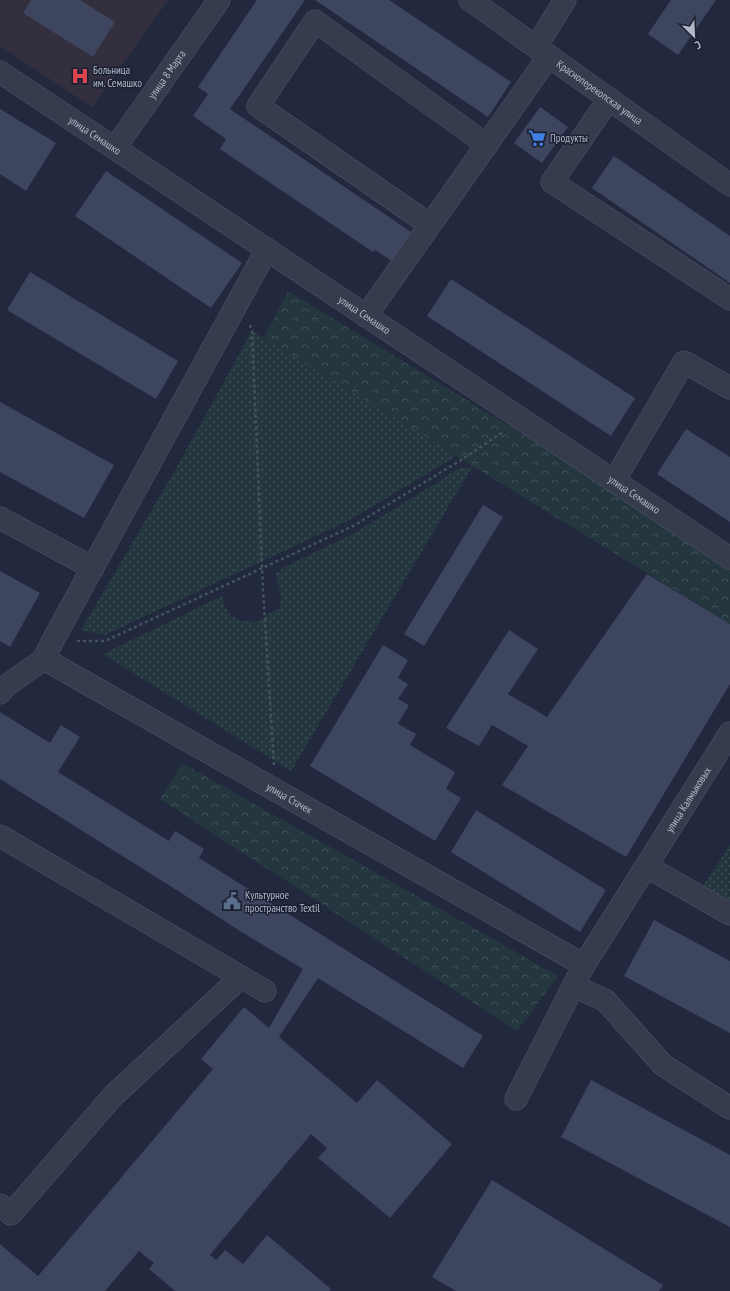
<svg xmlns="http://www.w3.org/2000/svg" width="730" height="1291" viewBox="0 0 730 1291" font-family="'PT Sans Narrow',sans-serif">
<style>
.medical{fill:#342f3e}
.grass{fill:url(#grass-dots)}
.forest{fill:url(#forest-crowns)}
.building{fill:#3e455e}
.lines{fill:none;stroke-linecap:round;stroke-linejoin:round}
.minor-casing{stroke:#525769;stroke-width:23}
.path{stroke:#42545c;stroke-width:2.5;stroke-dasharray:3 3;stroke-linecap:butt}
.minor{stroke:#363c4e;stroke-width:22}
.labels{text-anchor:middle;stroke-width:3;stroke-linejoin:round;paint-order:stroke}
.poi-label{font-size:11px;fill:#b2b7c9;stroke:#1c2133;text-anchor:start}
.street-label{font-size:11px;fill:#b2b7c9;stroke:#1c2133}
</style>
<defs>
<pattern id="grass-dots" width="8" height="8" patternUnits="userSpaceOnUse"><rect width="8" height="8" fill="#24373f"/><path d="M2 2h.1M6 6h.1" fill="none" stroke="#415259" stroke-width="1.8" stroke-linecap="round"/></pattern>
<pattern id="forest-crowns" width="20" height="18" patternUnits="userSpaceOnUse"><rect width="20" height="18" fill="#24373f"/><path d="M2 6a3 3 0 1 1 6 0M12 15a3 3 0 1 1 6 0" fill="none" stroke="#415259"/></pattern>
</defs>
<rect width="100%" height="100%" fill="#22293e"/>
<path class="medical" d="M0,0H168L92,107L0,46Z"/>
<path class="grass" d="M252,331L457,453L453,458L350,520L105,635L81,630L173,474Z
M472,467L291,771L103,654L222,596L225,607L231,616L241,621L256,622L279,608L281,597L276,574L286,566L355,533L460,468Z
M730,845V902L703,886Z"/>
<path class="forest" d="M288,291L730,561V624L264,338Z
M182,763L558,976L517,1031L160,799Z"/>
<path class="building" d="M31,0H80L115,22L93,57L23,13Z
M257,0H305L230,109L411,232L392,261L375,250L373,252L220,149L226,139L193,116L208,94L198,87Z
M315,0H389L511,82L488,117Z
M671,0H716L678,55L648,34Z
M540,107L568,127L542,163L514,143Z
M0,109L56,143L26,191L0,174Z
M614,156L730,236V283L592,188Z
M106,171L242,263L211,308L75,216Z
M30,272L178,361L156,399L7,310Z
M451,279L635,398L611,436L427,316Z
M0,402L114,465L84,518L0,472Z
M686,429L730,457V522L657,474Z
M483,505L503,517L424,646L404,634Z
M0,571L40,593L10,647L0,641Z
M647,574L730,624V684L626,857L502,785L528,746L492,725L479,746L446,728L509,630L538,649L508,694L547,717Z
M383,645L408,660L398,678L408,684L398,699L409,705L398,724L416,734L410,745L455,772L446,789L461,798L435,841L310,766Z
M0,712L50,743L61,725L80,737L58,772L169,841L175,831L204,849L199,858L483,1036L463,1068L318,978L279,1037L357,1103L377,1080L452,1144L390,1218L318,1158L327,1148L311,1134L210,1255L216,1260L225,1250L243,1264L267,1235L331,1289L329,1291H175L149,1269L154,1263L139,1251L105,1291H0V1244L38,1276L213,1069L201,1059L244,1007L269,1028L303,969L243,933L178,891L0,779Z
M476,810L606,890L580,932L451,852Z
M654,920L730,961V1033L624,976Z
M591,1080L730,1155V1227L561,1137Z
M492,1180L663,1285L659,1291H456L432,1277Z"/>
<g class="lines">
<g class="minor-casing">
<g id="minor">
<path id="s1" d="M470,0L730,185"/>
<path d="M536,47L565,0"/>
<path id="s2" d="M0,72L730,558"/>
<path d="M609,99L552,182L730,299"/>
<path id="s3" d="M115,148L219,0"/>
<path d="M430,225L258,106L315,21L487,145"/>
<path d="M366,316L549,56"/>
<path d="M614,481L684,362L730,388"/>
<path d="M0,518L93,568"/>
<path d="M44,659L52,642L267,249"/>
<path id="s4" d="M0,693L6,686L44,659L584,965"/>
<path d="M0,836L265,991"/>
<path d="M646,866L730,914"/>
<path d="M573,986L605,1000L663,1065L730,1108"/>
<path id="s5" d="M516,1099L584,965L730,733"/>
<path d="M0,1205L11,1214L113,1096L241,977"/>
</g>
</g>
<path class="path" d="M250,325L252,331L263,590L274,765
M77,641H105L353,526L461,460L503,432"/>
<use href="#minor" class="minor"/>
</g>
<defs>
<g id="hospital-bare" transform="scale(1.38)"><path d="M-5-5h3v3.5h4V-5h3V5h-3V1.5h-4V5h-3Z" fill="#e0444e" stroke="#1c2133" stroke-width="2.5" paint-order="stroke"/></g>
<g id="supermarket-bare" transform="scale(1.38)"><path d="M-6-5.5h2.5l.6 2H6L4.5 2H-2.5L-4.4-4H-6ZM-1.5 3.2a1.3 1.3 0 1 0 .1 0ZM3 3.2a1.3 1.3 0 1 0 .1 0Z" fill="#3f7fe0" stroke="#1c2133" stroke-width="2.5" paint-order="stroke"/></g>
<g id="civic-bare" transform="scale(1.38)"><path d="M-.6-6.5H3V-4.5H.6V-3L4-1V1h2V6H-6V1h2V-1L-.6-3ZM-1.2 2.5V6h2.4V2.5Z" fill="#5c6f8a" stroke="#1c2133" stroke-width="2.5" paint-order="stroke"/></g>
</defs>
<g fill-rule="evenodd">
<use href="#hospital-bare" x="80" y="76"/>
<use href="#supermarket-bare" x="537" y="138"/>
<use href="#civic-bare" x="232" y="901"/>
</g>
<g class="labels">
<g class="poi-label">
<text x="93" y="74">Больница<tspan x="93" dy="13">им. Семашко</tspan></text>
<text x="550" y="142">Продукты</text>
<text x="245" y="899">Культурное<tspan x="245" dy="13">пространство Textil</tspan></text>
</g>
<g class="street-label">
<text dy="4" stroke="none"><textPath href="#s3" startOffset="90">улица 8 Марта</textPath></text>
<text dy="4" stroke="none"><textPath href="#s1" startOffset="159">Красноперекопская улица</textPath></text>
<text dy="4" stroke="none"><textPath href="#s2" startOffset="114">улица Семашко</textPath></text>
<text dy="4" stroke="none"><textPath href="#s2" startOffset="438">улица Семашко</textPath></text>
<text dy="4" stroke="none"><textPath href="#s2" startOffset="762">улица Семашко</textPath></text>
<text dy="4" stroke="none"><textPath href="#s4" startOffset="338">улица Стачек</textPath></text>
<text dy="4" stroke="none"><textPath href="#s5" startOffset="346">улица Калмыковых</textPath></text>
</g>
</g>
<g transform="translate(694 36) rotate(156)" stroke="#1c2133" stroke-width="3" paint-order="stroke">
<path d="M0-3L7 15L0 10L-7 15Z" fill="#b2b7c9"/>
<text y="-6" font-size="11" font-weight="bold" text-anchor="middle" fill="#b2b7c9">С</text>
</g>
</svg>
